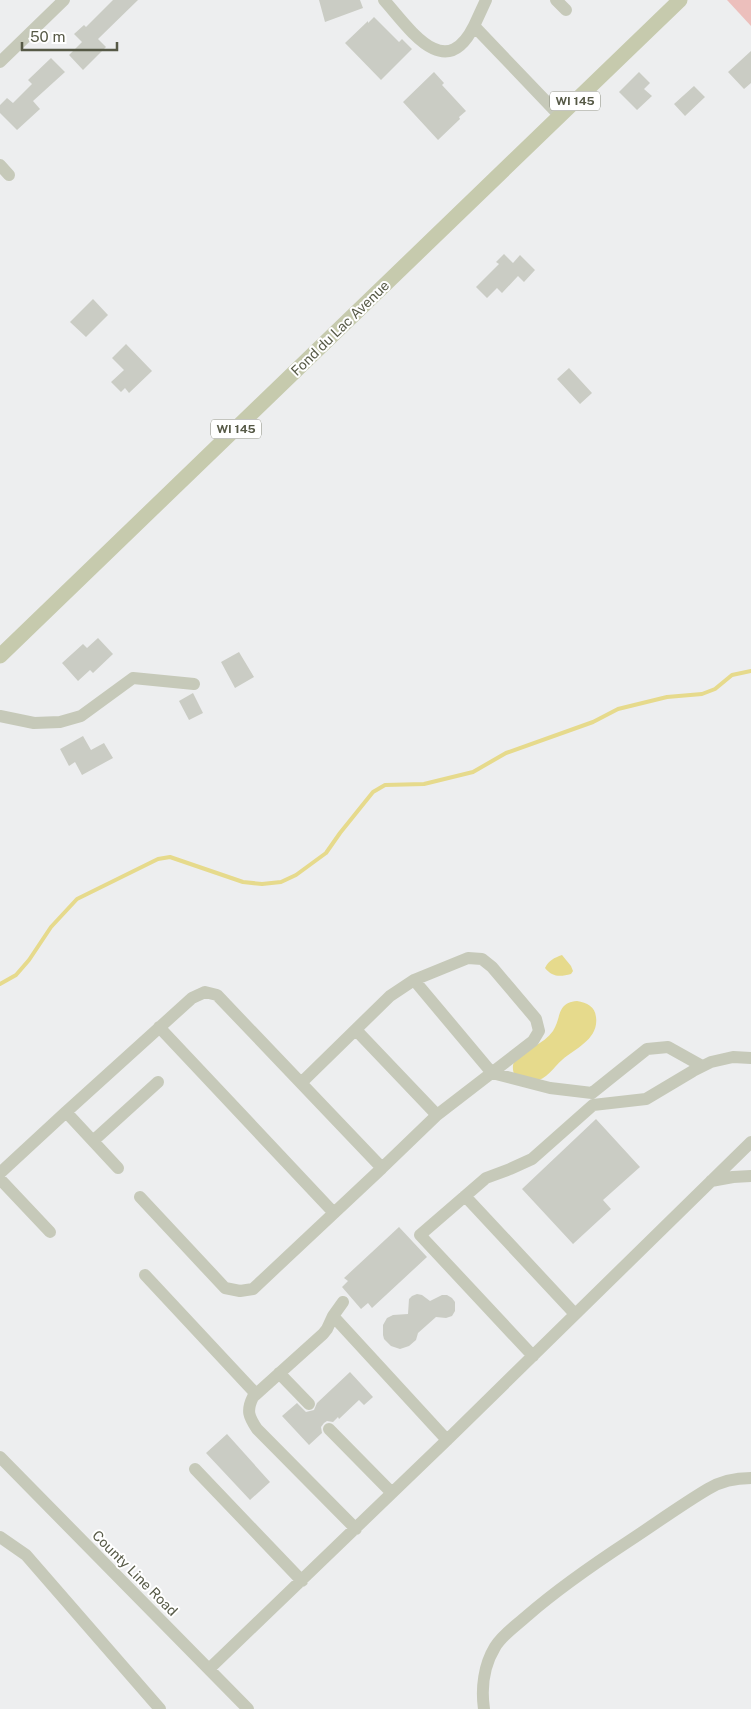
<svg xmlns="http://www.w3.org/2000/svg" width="751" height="1709" viewBox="0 0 751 1709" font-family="'Public Sans',sans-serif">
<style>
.green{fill:#ecbfbc}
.water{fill:#e6da8c}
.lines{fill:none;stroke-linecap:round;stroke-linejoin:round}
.stream{stroke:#e6da8c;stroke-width:4}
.building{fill:#caccc4}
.minor{stroke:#c6c9b9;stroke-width:12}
.major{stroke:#c6caad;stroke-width:15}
.labels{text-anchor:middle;stroke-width:4;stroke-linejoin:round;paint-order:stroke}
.shield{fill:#fff;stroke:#898b7e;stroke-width:1}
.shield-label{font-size:12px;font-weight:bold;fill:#565946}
.street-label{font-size:14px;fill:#565946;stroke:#fff}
</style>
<rect width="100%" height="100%" fill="#edeeef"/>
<path class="green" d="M727,0H751V26Z"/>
<path class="water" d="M562,955L571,966L573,971L571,974C560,977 552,977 545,968C549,960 554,958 562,955Z
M577,1001C587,1003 595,1006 596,1017C599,1039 576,1048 562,1060C554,1067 546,1080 535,1081C529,1081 521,1078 515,1077C513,1071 511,1065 516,1059C527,1048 543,1045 553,1031C562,1017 556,1003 577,1001Z"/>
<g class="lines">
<path class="stream" d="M0,984L16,975L29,960L51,927L77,899L158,859L170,857L243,882L262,884L281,882L296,875L326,853L340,833L373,792L385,785L424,784L473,772L506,753L593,722L618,709L667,697L702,694L715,689L732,675L751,671"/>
</g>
<path class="building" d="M113,0H138L98,39L106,47L83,70L69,55L82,42L74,34L84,25L86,27Z
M319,0H360L363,8L325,22Z
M374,17L399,42L402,39L412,49L381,80L345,43L368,21V23Z
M751,51V83L744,89L728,72Z
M51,58L65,72L33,101L40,109L17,130L0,113V105L7,98L13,103L32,84L28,80Z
M434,72L444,83L442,85L466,111L459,117L460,119L438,140L403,102Z
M639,72L650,83L644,89L652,96L637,110L619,92Z
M694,86L705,97L685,116L674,104Z
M504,254L513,263L520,255L535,270L524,282L518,276L502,293L497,288L487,298L476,287L499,264L496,262Z
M93,299L108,315L86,337L70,322Z
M126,344L152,371L129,393L125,388L121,392L111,382L124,370L112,358Z
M569,368L592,393L580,404L557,379Z
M98,638L113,654L93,673L90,670L78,681L62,663L83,644L87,648Z
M239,652L254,677L235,688L221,662Z
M193,693L203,713L189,720L179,701Z
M83,736L91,750L104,743L113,758L82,775L75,762L69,766L60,749Z
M596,1119L640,1167L603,1200L611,1209L573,1244L522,1189Z
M399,1227L427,1257L372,1308L368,1303L361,1309L342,1287L348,1281L344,1278Z
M417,1294L422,1295L430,1301L442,1295H447L452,1298L455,1302V1311L452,1316L446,1318L436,1317L418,1333L416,1340L409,1346L400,1349L391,1346L384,1339L383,1335V1325L387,1318L393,1315L408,1314L409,1299L412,1296Z
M350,1372L373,1397L364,1405L359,1400L339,1419L338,1417L333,1422L327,1421L324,1423L321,1427L322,1433L309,1445L282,1416L297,1403L306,1412L314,1410L317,1403Z
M227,1434L270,1482L250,1500L206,1453Z"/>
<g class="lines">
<path class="minor" d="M384,0C409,28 445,84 474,26
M486,0L474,26L560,116
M556,0L566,10
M0,62L64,0
M0,165L9,175
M0,716L34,723L60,722L81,716L133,678L194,684
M414,980L492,1073L550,1088L592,1093L647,1049L668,1047L702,1066
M159,1027L334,1213
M356,1030L437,1115
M301,1083L390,996L414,980L468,958L482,959L492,967L536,1019L539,1031L533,1041L437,1115L382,1168
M66,1112L192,998L205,992L217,995L382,1168L253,1289L240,1291L225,1288L140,1197
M93,1141L158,1082
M0,1173L66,1112L118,1168
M0,1179L50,1232
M711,1181L733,1177L751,1176
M465,1196L575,1314
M145,1275L256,1394
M343,1302L333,1316L327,1329L323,1334L253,1397C246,1411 249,1417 257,1429L356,1529
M333,1316L447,1440
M533,1356L420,1235L486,1178L510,1169L532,1159L593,1105L646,1099L693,1071L711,1062L733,1057L751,1058
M279,1373L309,1404
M329,1429L392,1493
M0,1457L248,1709
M195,1469L302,1581
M0,1537L26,1555L160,1709
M209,1669L447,1440L751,1142
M484,1709C481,1688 484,1665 495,1647C503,1634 517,1625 528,1615C559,1588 594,1564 629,1541C655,1524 681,1505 708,1489C721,1481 735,1478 751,1478"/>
<path class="major" d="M0,656L680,0"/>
</g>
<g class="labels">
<g class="shield">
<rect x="550" y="91.5" width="50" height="19" rx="4"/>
<rect x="211" y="419.5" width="50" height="19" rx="4"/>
</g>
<g class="shield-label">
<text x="575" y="105">WI 145</text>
<text x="236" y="433">WI 145</text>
</g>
<g class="street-label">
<text transform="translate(340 328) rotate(-44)" y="5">Fond du Lac Avenue</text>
<text transform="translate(135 1573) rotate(45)" y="5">County Line Road</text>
</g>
</g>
<path d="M22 42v8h95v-8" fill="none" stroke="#565946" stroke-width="2.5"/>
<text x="30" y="42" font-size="15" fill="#565946" stroke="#ffffff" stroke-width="4" paint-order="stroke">50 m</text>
</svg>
